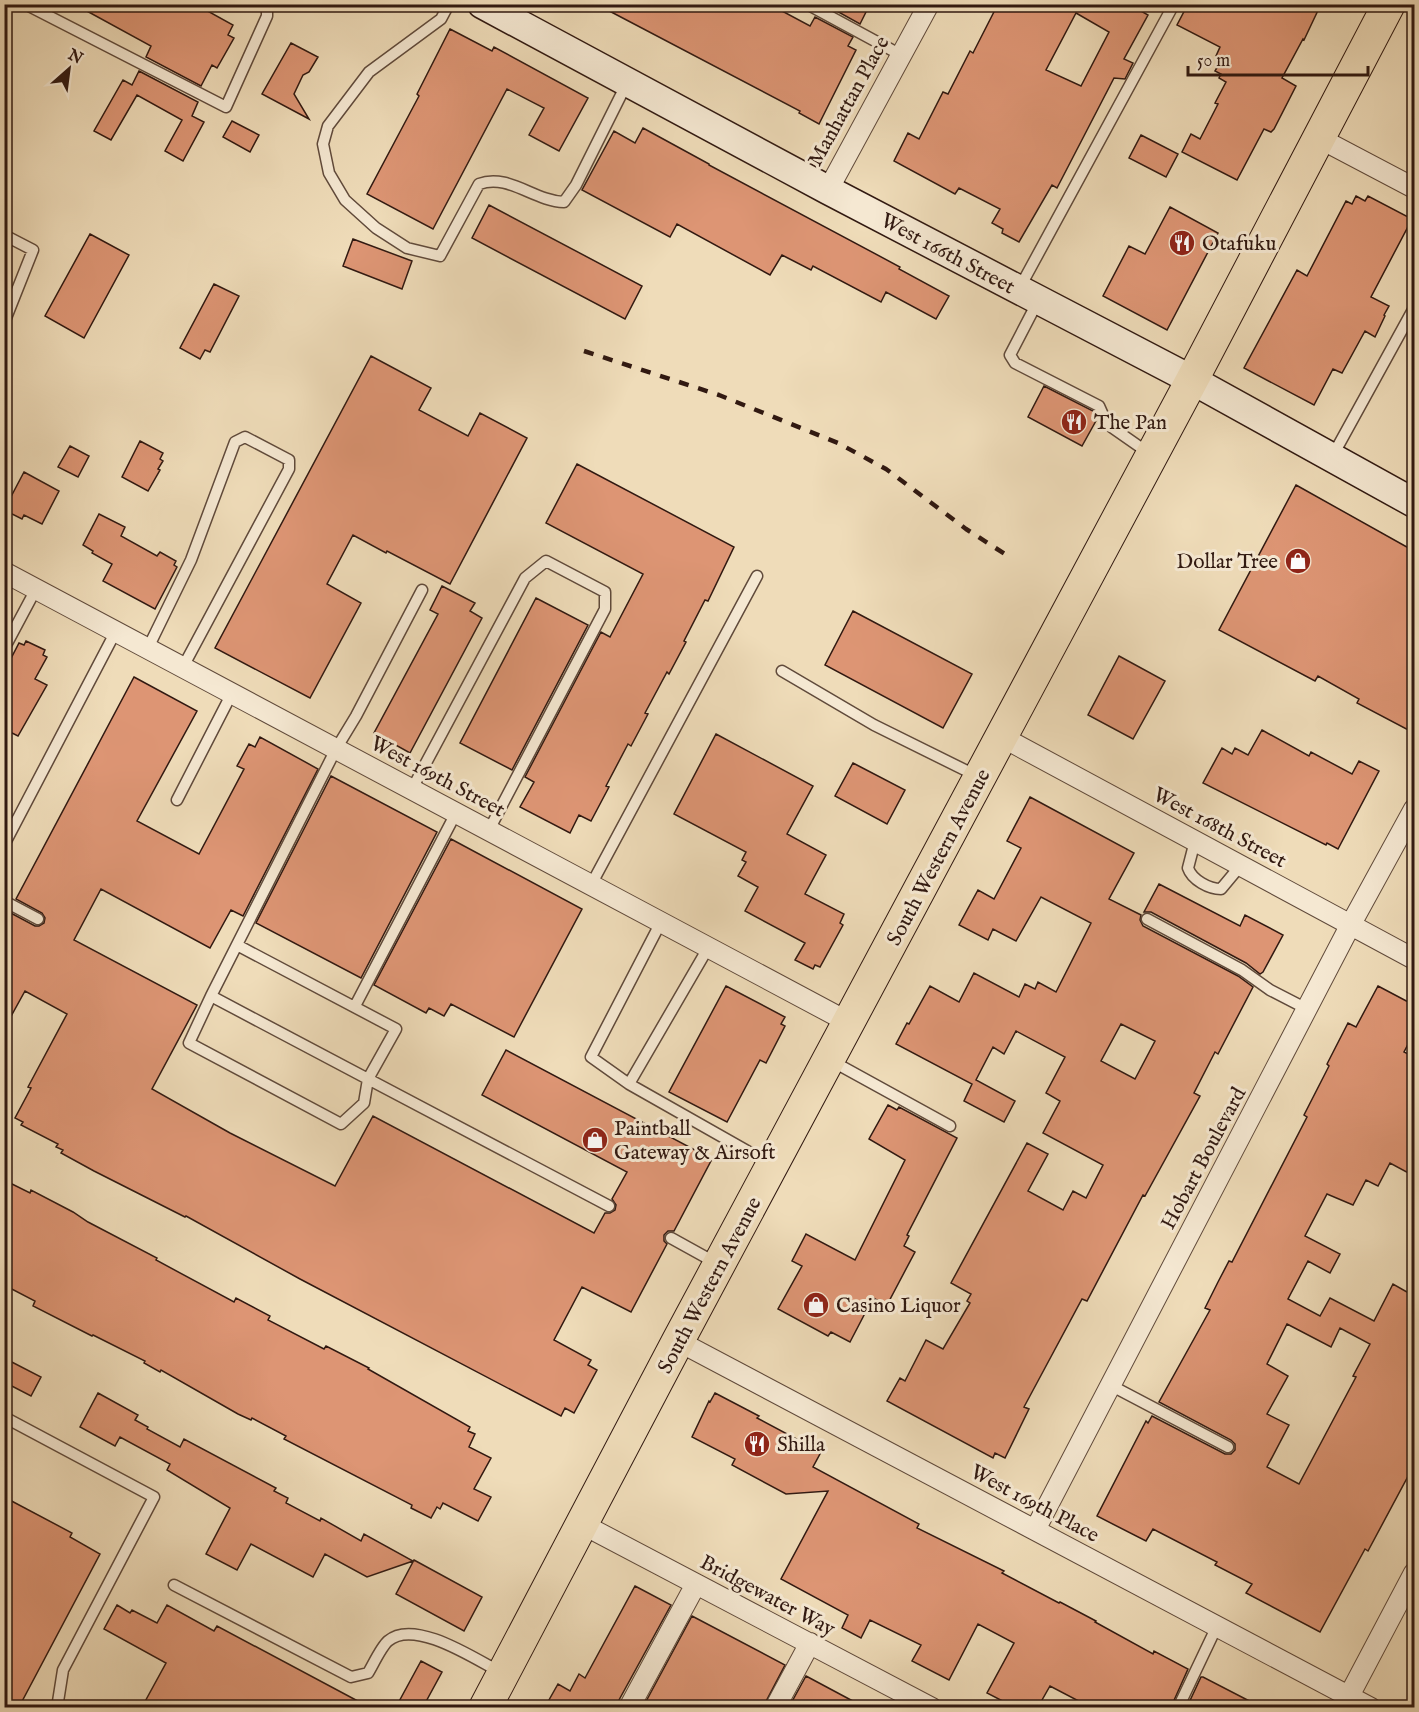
<svg xmlns="http://www.w3.org/2000/svg" width="1419" height="1712" viewBox="0 0 1419 1712" font-family="'IM FELL English',serif">
<style>
.building{fill:#dd9574;stroke:#311911;stroke-width:1.5;fill-rule:evenodd}
.lines{fill:none;stroke-linecap:round;stroke-linejoin:round}
.lane-casing{stroke:#604a3b;stroke-width:13}
.street-casing{stroke:#604a3b;stroke-width:22}
.secondary-casing{stroke:#311911;stroke-width:31}
.primary-casing{stroke:#311911;stroke-width:34}
.lane{stroke:#f5e8d2;stroke-width:10}
.street{stroke:#f5e8d2;stroke-width:20}
.secondary{stroke:#f5e8d2;stroke-width:28}
.primary{stroke:#efdcb9;stroke-width:32}
.rail{stroke:#311911;stroke-width:4.5;stroke-dasharray:10 10;stroke-linecap:butt}
.labels{text-anchor:middle;stroke-width:6;stroke-linejoin:round;paint-order:stroke}
.street-label{font-size:21px;fill:#311911;stroke:#f5e8d2}
.poi-label{font-size:21px;fill:#311911;stroke:#f5e8d2;text-anchor:start}
</style>
<rect width="100%" height="100%" fill="#efdcb9"/>
<filter id="stains"><feTurbulence type="fractalNoise" baseFrequency=".00333" numOctaves="4"/><feColorMatrix values="0 0 0 0 .2 0 0 0 0 .09 0 0 0 0 .02 0 0 0 .5 -.17"/></filter>
<radialGradient id="worn" r=".72"><stop offset=".6" stop-color="#630" stop-opacity="0"/><stop offset="1" stop-color="#630" stop-opacity=".3"/></radialGradient>
<path class="building" d="M74,4H195L233,25L228,35L234,38L217,68L212,65L201,86L146,57L151,46Z
M596,4H769L810,26L815,17L853,37L848,46L856,50L819,124L799,113L800,111Z
M824,4H870L860,24Z
M998,4H1129L1148,15L1124,59L1133,63L1125,79L1114,78L1057,188L1052,185L1019,242L1002,233L1003,229L992,223L1000,209L959,188L955,194L894,161L908,133L919,139L943,92L948,94L970,51L973,53ZM1076,13L1109,32L1081,86L1046,70Z
M1188,4H1321L1304,40L1303,39L1282,78L1296,86L1274,129L1271,132L1264,129L1237,180L1182,152L1191,134L1200,139L1218,104L1215,103L1226,82L1219,78L1221,74L1215,71L1222,59L1216,56L1220,47L1177,25Z
M450,29L492,51L494,47L588,98L559,151L529,135L544,108L507,89L433,229L367,194L419,96L417,94Z
M291,43L318,57L309,72L303,75L294,94L309,119L262,94Z
M139,71L198,102L192,116L204,122L183,161L165,151L182,120L137,95L111,140L94,131L123,80L132,85Z
M232,121L259,135L250,152L223,137Z
M643,128L709,164V165L900,267L899,269L949,296L936,319L886,292L881,302L813,266L811,270L782,255L770,275L677,224L670,237L582,190L614,131L635,143Z
M1141,135L1178,154L1166,177L1129,158Z
M1356,196L1365,201L1368,196L1412,219L1371,297L1389,306L1384,315L1385,316L1375,337L1365,331L1342,373L1333,369L1314,405L1244,368L1297,270L1307,276L1346,201L1352,204Z
M489,205L642,286L625,319L472,238Z
M1170,207L1218,233L1167,330L1103,296L1129,246L1145,254Z
M90,234L129,255L84,338L45,316Z
M353,239L412,261L402,289L343,266Z
M214,284L239,296L210,352L205,350L200,359L180,348Z
M371,356L431,388L419,410L468,436L480,413L527,438L450,584L387,551L386,553L353,535L327,584L361,603L310,698L215,648Z
M1044,386L1093,411L1097,419L1082,446L1028,417Z
M140,441L163,453L160,459L163,461L158,469L160,470L148,491L122,477Z
M70,446L89,456L78,477L58,467Z
M577,464L734,547L708,601L705,600L684,641L686,642L669,674L667,672L645,713L648,714L631,746L628,744L606,786L609,787L591,821L579,815L570,833L520,807L534,782L525,777L601,632L610,637L643,574L546,523Z
M24,472L59,491L42,524L24,515L22,519L4,510Z
M1296,485L1414,551V733L1357,703L1359,699L1318,676L1315,681L1219,630Z
M99,514L125,527L121,536L157,556L160,552L176,561L174,565L177,567L155,609L103,581L112,564L92,553L93,551L83,545Z
M442,586L475,603L470,611L482,618L410,753L374,733L438,614L430,610Z
M536,598L588,625L512,770L460,743Z
M853,611L972,674L943,728L825,665Z
M26,641L45,650L43,655L47,657L35,679L47,685L18,736L4,729V672L19,643L24,645Z
M1119,656L1165,681L1133,739L1088,715Z
M134,677L197,711L137,821L199,854L244,769L237,766L249,744L255,747L260,737L318,769L243,916L231,910L210,948L101,889L74,940L197,1005L152,1089L230,1133L335,1186L373,1116L594,1233L605,1213H610L615,1210L616,1205L612,1199L627,1172L482,1095L506,1050L712,1159L674,1231H668L664,1235V1241L667,1244L631,1312L582,1287L554,1340L591,1360L588,1365L597,1370L574,1413L565,1408L561,1416L300,1279L186,1216L185,1217L94,1171L61,1153L63,1150L56,1147L58,1144L21,1125L23,1122L15,1118L31,1088L28,1087L67,1014L25,991L4,1029V920L9,912L35,926H39L44,923L45,918L42,913L16,899Z
M1262,730L1309,756L1311,752L1352,774L1359,761L1379,771L1338,849L1327,843L1326,845L1203,783L1222,748L1232,754L1235,748L1248,755Z
M716,734L813,786L787,834L826,855L805,894L844,914L840,923L843,925L820,967L815,965L813,969L795,960L805,943L745,911L758,887L738,876L746,862L742,860L746,852L674,814Z
M853,763L905,790L887,824L835,796Z
M331,776L437,832L361,978L256,923Z
M1030,797L1134,853L1109,899L1141,915L1140,920L1143,926L1238,976L1253,987L1218,1054L1215,1052L1194,1093L1200,1096L1145,1196L1143,1195L1087,1301L1082,1299L1024,1407L1029,1409L1005,1458L995,1453L993,1458L887,1401L900,1378L905,1381L926,1340L943,1349L970,1303L967,1301L971,1294L951,1283L1027,1143L1048,1154L1028,1191L1063,1210L1073,1191L1086,1198L1103,1165L1043,1133L1060,1101L1046,1093L1065,1057L1016,1031L1004,1054L993,1047L976,1080L1015,1101L1004,1122L964,1101L972,1084L896,1044L907,1023L909,1024L930,986L959,1002L974,973L1019,997L1025,984L1035,989L1038,982L1056,992L1091,923L1041,897L1016,941L993,929L988,940L959,925L978,890L994,899L1021,848L1007,841ZM1121,1024L1155,1041L1135,1079L1101,1061Z
M451,839L582,909L514,1037L451,1004L444,1016L429,1008L426,1013L374,985Z
M1159,884L1240,926L1245,915L1283,935L1263,972L1260,974L1246,963L1151,912H1144Z
M726,986L785,1017L781,1024L785,1026L766,1063L760,1060L727,1122L669,1092Z
M1378,986L1414,1005V1033L1404,1052L1414,1057V1176L1390,1163L1378,1186L1366,1180L1353,1205L1327,1194L1305,1236L1340,1254L1330,1273L1308,1261L1288,1299L1320,1316L1330,1298L1374,1321L1393,1284L1414,1296V1453L1409,1462L1414,1465L1368,1551L1365,1549L1320,1632L1246,1593L1252,1584L1215,1565L1217,1562L1153,1529L1146,1541L1097,1516L1146,1421L1148,1423L1152,1416L1225,1454H1231L1235,1450V1444L1231,1440L1159,1402L1210,1310L1205,1308L1218,1282L1229,1261L1232,1262L1307,1117L1304,1115L1329,1066L1327,1064L1348,1023L1356,1027ZM1287,1324L1331,1347L1340,1328L1370,1344L1353,1376L1356,1377L1299,1484L1267,1467L1289,1425L1267,1414L1288,1376L1267,1364Z
M888,1105L897,1110L899,1107L957,1138L907,1235L909,1236L904,1246L915,1252L887,1305L873,1298L850,1342L831,1332L828,1336L778,1309L802,1266L792,1261L806,1234L855,1260L905,1160L869,1139Z
M10,1183L30,1193L31,1190L73,1212L88,1222L157,1258L156,1260L234,1302L236,1298L270,1316L268,1320L324,1349L326,1346L369,1368L368,1369L470,1427L468,1431L475,1434L469,1447L491,1458L474,1489L491,1497L478,1521L443,1503L440,1509L437,1507L431,1518L411,1508L412,1505L284,1439L286,1436L252,1418L251,1420L238,1414L161,1370L160,1372L144,1363L145,1361L93,1335L92,1336L33,1306L35,1301L4,1285V1194Z
M4,1358L41,1377L31,1396L4,1382Z
M98,1393L138,1415L135,1420L148,1427L147,1429L180,1447L184,1439L276,1488L274,1491L288,1498L286,1503L320,1521L321,1518L361,1541L364,1534L413,1561L367,1577L325,1554L313,1577L251,1544L237,1570L206,1554L230,1508L167,1470L170,1464L120,1437L115,1446L80,1427Z
M715,1393L759,1416L757,1418L821,1452L813,1467L919,1524L917,1528L1004,1571L1002,1573L1059,1603L1060,1602L1096,1621L1095,1622L1153,1654L1154,1651L1188,1669L1171,1707H1090L1050,1686L1038,1707H1014L987,1693L1014,1643L978,1624L949,1680L912,1661L921,1645L870,1620L861,1638L842,1628L848,1615L781,1579L828,1491L786,1494L732,1465L735,1459L692,1437L709,1401L710,1402Z
M4,1497L72,1533L70,1537L100,1554L19,1707H4Z
M414,1560L482,1597L464,1631L396,1594Z
M635,1586L671,1605L619,1700L618,1707H545L558,1684L570,1691L579,1674L585,1678Z
M117,1605L130,1613L132,1610L157,1623L167,1605L214,1631L217,1626L369,1707H142L166,1663L104,1629Z
M692,1616L785,1665L763,1707H643Z
M421,1661L442,1672L423,1707H396Z
M806,1676L864,1707H789Z
M1201,1677H1203L1261,1707H1187Z"/>
<g class="lines">
<g class="lane-casing">
<path id="lane" d="M25,4L226,107L267,16V4
M449,4L441,19L369,72L328,126L323,144L329,173L345,200L376,228L407,248L440,256L479,184C508,173 534,201 564,202L576,185L627,83
M807,4L901,55
M4,235L33,250L4,323
M1019,289L1174,4
M1038,301L1010,355L1015,363L1099,406L1107,424L1150,454
M1332,457L1414,308
M148,648L191,560L235,442L245,437L289,460V469L183,667
M4,649L36,589
M782,671L874,725L977,776
M412,789L525,578L546,561L605,592V609L489,830
M177,800L232,693
M1195,841L1188,868C1192,880 1209,889 1221,889L1241,865
M4,845L116,631
M591,885L757,576
M4,901L38,919
M1147,919L1242,970L1270,990L1307,1009
M661,922L591,1057L629,1084L770,1164
M237,945L396,1029L368,1079L609,1206
M211,996L368,1079L364,1103L341,1124L189,1043L211,996L336,749L356,716L422,590
M355,1006L456,813
M830,1060L950,1126
M629,1084L708,948
M671,1238L718,1264
M1112,1386L1228,1447
M4,1417L154,1497L63,1670L57,1708
M174,1585L351,1677L368,1673C373,1665 381,1647 388,1641C414,1618 475,1659 500,1672
M1178,1708L1217,1626"/>
</g>
<g class="street-casing">
<path id="street" d="M1319,138L1414,188
M828,190L929,4
M4,572L850,1023
M1002,737L1414,959
M678,1341L1371,1708
M582,1524L932,1708
M1035,1530L1351,924L1414,809
M1349,1696L1414,1573
M630,1706L696,1584
M775,1708L810,1643"/>
</g>
<g class="secondary-casing">
<path id="secondary" d="M482,4L828,190L1192,380L1414,503"/>
</g>
<g class="primary-casing">
<path id="primary" d="M485,1708L678,1341L1192,380L1389,4"/>
</g>
<use href="#lane" class="lane"/>
<use href="#street" class="street"/>
<use href="#secondary" class="secondary"/>
<use href="#primary" class="primary"/>
<path class="rail" d="M584,351L719,395L838,443L886,469L966,529L1008,556"/>
</g>
<defs>
<g id="restaurant-disc" transform="scale(1.35)"><circle r="9.5" fill="#8f2418" stroke="#f5e8d2"/><path d="M-5-6h1v4h1v-4h1v4h1v-4h1v5L-1.5 .5V6h-2V.5L-5-1ZM5-6V6H3V1.5H1.5Q1.5-4 5-6Z" fill="#fff"/></g>
<g id="shop-disc" transform="scale(1.35)"><circle r="9.5" fill="#8f2418" stroke="#f5e8d2"/><path d="M-5-2.5h2.3a2.7 3.5 0 0 1 5.4 0H5L5.5 6h-11ZM-1.5-2.5h3a1.5 2.3 0 0 0-3 0Z" fill="#fff"/></g>
</defs>
<g fill-rule="evenodd">
<use href="#restaurant-disc" x="1182" y="243"/>
<use href="#restaurant-disc" x="1074" y="422"/>
<use href="#shop-disc" x="1298" y="561"/>
<use href="#shop-disc" x="595" y="1140"/>
<use href="#shop-disc" x="816" y="1305"/>
<use href="#restaurant-disc" x="757" y="1444"/>
</g>
<g class="labels">
<g class="street-label">
<text transform="translate(848 101) rotate(-61)" y="7">Manhattan Place</text>
<text transform="translate(948 253) rotate(28)" y="7">West 166th Street</text>
<text transform="translate(438 776) rotate(28)" y="7">West 169th Street</text>
<text transform="translate(1220 827) rotate(28)" y="7">West 168th Street</text>
<text transform="translate(938 857) rotate(-62)" y="7">South Western Avenue</text>
<text transform="translate(1203 1158) rotate(-62)" y="7">Hobart Boulevard</text>
<text transform="translate(709 1285) rotate(-62)" y="7">South Western Avenue</text>
<text transform="translate(1035 1503) rotate(28)" y="7">West 169th Place</text>
<text transform="translate(768 1595) rotate(28)" y="7">Bridgewater Way</text>
</g>
<g class="poi-label">
<text x="1202" y="250">Otafuku</text>
<text x="1094" y="429">The Pan</text>
<text x="1278" y="568" text-anchor="end">Dollar Tree</text>
<text x="614" y="1135">Paintball<tspan x="614" dy="24">Gateway &amp; Airsoft</tspan></text>
<text x="836" y="1312">Casino Liquor</text>
<text x="777" y="1451">Shilla</text>
</g>
</g>
<rect width="1419" height="1712" fill="none" stroke="#efdcb9" stroke-width="24"/>
<rect x="6" y="6" width="1407" height="1700" fill="none" stroke="#311911" stroke-width="3"/>
<rect x="12" y="12" width="1395" height="1688" fill="none" stroke="#311911" stroke-width="1.5"/>
<g transform="translate(69 69) rotate(28)" stroke="#f5e8d2" stroke-width="4.5" paint-order="stroke">
<path d="M0-4.5L10 22L0 15L-10 22Z" fill="#311911"/>
<text y="-9" font-size="16" font-weight="bold" text-anchor="middle" fill="#311911">N</text>
</g>
<path d="M1188 66v9h180v-9" fill="none" stroke="#311911" stroke-width="3"/>
<text x="1197" y="66" font-size="18" fill="#311911" stroke="#f5e8d2" stroke-width="4.5" paint-order="stroke">50 m</text>
<rect width="100%" height="100%" filter="url(#stains)"/>
<rect width="100%" height="100%" fill="url(#worn)"/>
</svg>
